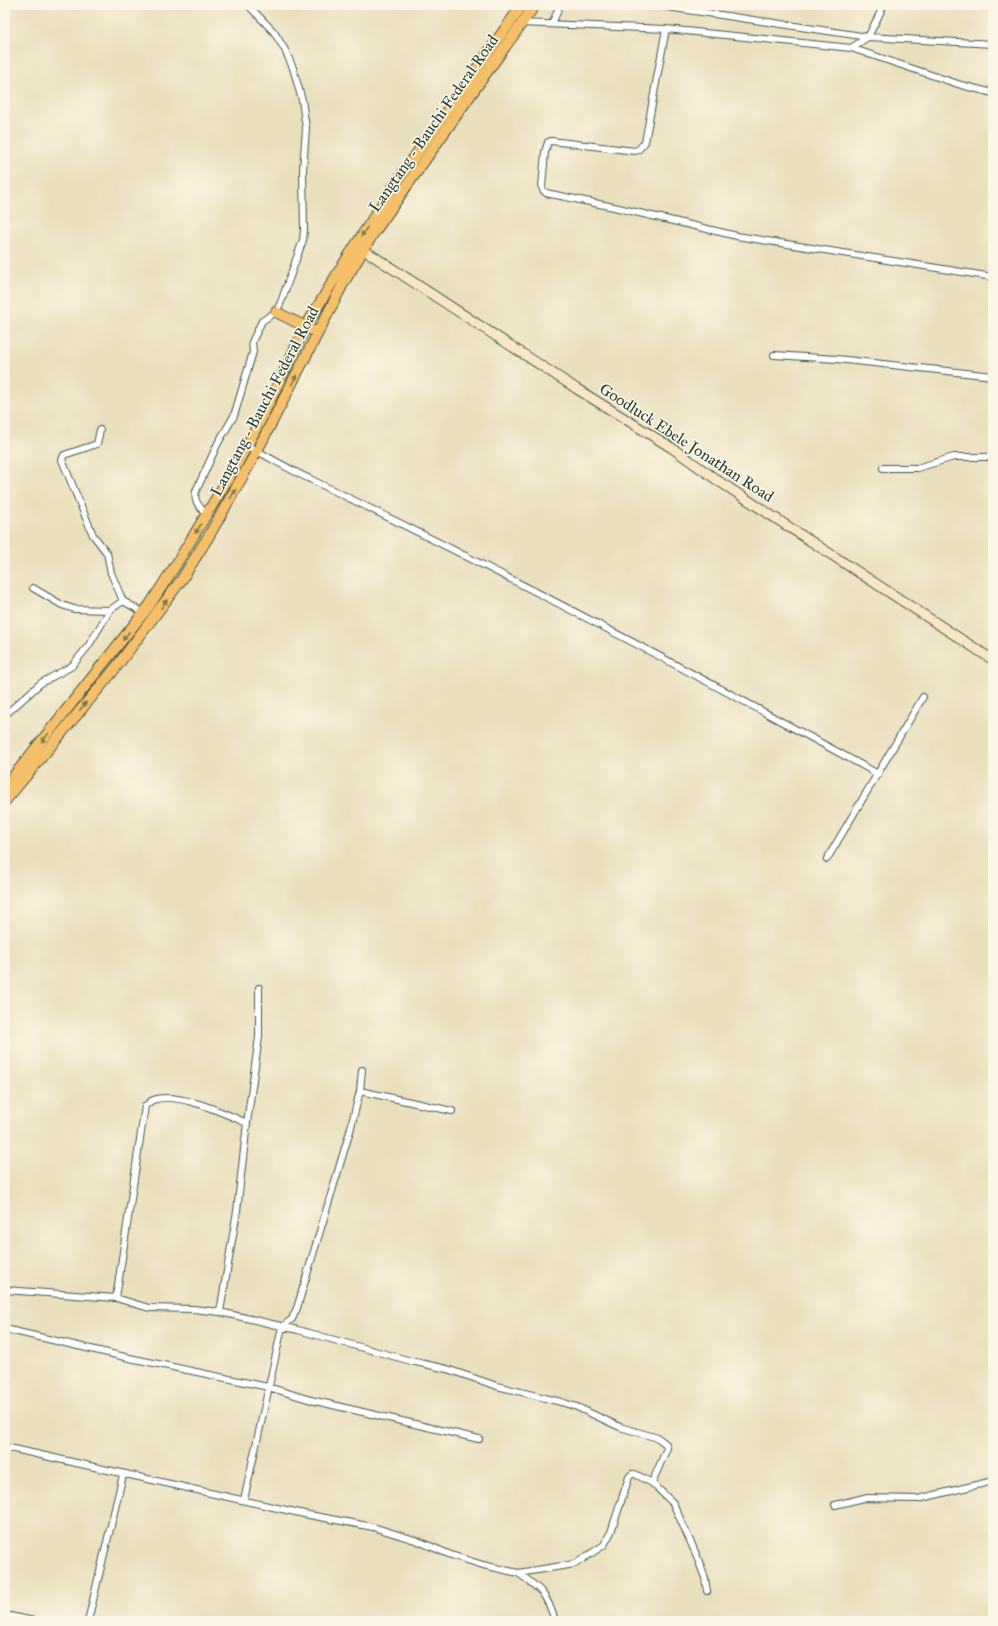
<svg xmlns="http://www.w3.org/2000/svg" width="998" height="1626" viewBox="0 0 998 1626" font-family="'IM FELL Great Primer',serif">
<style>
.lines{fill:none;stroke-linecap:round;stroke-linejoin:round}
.street-casing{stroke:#3d5548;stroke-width:8}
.secondary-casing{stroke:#3d5548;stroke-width:11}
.primary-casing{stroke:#3d5548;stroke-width:12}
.street{stroke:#fff;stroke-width:6}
.secondary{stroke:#fbe6c4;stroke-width:9}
.primary{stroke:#f6c06b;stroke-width:10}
.oneway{fill:#80784d}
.labels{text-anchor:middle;stroke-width:3.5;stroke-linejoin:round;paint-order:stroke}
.street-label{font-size:16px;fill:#1f3d34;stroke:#fcf5e5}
</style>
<rect width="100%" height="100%" fill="#fcf5e5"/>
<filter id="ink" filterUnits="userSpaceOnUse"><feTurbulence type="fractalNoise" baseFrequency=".025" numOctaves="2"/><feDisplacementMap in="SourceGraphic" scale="8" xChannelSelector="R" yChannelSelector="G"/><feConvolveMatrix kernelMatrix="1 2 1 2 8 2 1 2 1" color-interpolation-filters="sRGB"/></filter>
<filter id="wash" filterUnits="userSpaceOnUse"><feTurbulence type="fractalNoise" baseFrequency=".012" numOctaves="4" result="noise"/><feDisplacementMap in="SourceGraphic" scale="16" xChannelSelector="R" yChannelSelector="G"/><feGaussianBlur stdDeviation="0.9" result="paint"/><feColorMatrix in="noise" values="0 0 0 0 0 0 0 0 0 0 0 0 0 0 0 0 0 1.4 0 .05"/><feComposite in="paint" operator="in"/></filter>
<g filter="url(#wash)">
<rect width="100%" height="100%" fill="#eadfbc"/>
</g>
<g filter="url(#ink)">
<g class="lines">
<g class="street-casing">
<path id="street" d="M654,5L868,37L993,44
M521,23L666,29L851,48L961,85L993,93
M552,24L560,5
M666,29L645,142L639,149L635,151L551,141L548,142L545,152L542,187L543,190L546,193L614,207L737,236L993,277
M851,48L868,37L884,5
M774,355L837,359L993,376
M100,430L97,444L64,455L62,460L93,535L107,553L111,573L123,601L144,613
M247,446C268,456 288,469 310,479C502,572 690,671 878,774
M883,468H917L954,457H993
M206,515C200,506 193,502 196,491L218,443L234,416L253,352L252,342L262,321L276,312L281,302L303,240L304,230L303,170L306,128L302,100L293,68L285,50L274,32L248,5
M33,588L62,605L74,609L110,610
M5,715L41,683L72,666L89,645L110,610L123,601
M827,859L923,697
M360,1091L452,1111
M5,1290L116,1298L149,1308L193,1309L220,1312L298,1330L411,1361L447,1369L497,1386L561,1402L577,1407L620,1427L658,1438L666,1444L667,1448L652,1483
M116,1298L145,1106C148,1104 150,1101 153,1100C177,1091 224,1113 247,1123
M220,1312L237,1211L247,1123L259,1037V988
M5,1329L125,1357L268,1387L311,1400L479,1439
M5,1447L304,1514L373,1527L418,1541L451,1555L483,1565L518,1573L575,1564L604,1545L611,1532L629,1477L632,1474H635L652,1483L673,1503L696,1554L705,1578L707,1591
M244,1500L282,1327L292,1319L297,1308L350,1131L360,1091L362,1070
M835,1505L864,1498L918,1499L993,1481
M518,1573C541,1589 547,1594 555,1621
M5,1615L34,1621
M88,1621L123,1475"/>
</g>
<g class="secondary-casing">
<path id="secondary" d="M364,250L577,389L672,448L717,480L993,660"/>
</g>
<g class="primary-casing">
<path id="primary" d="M276,312L312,330
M5,787L149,606L177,563L237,464L260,421L305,328L339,271L394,186L522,5
M5,801L114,670L182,579L210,534L257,451L344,282L373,234L479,83L535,5"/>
</g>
<use href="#street" class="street"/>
<use href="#secondary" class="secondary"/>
<use href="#primary" class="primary"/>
</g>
<defs><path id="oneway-solid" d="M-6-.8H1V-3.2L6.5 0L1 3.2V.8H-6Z"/></defs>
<g class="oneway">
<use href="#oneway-solid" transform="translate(364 232) rotate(123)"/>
<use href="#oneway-solid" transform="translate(294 380) rotate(-63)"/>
<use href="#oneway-solid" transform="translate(233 494) rotate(-60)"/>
<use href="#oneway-solid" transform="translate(198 529) rotate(121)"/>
<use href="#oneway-solid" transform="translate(164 604) rotate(-55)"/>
<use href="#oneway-solid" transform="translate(126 636) rotate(127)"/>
<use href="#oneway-solid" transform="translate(83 706) rotate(-51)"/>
<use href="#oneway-solid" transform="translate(45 738) rotate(129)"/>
</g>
</g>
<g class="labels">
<g class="street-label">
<text transform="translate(433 123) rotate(-55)" y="6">Langtang - Bauchi Federal Road</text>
<text transform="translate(264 401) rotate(-62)" y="6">Langtang - Bauchi Federal Road</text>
<text transform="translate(687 442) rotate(33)" y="6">Goodluck Ebele Jonathan Road</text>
</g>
</g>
<rect width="998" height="1626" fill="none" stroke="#fcf5e5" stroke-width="20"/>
</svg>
